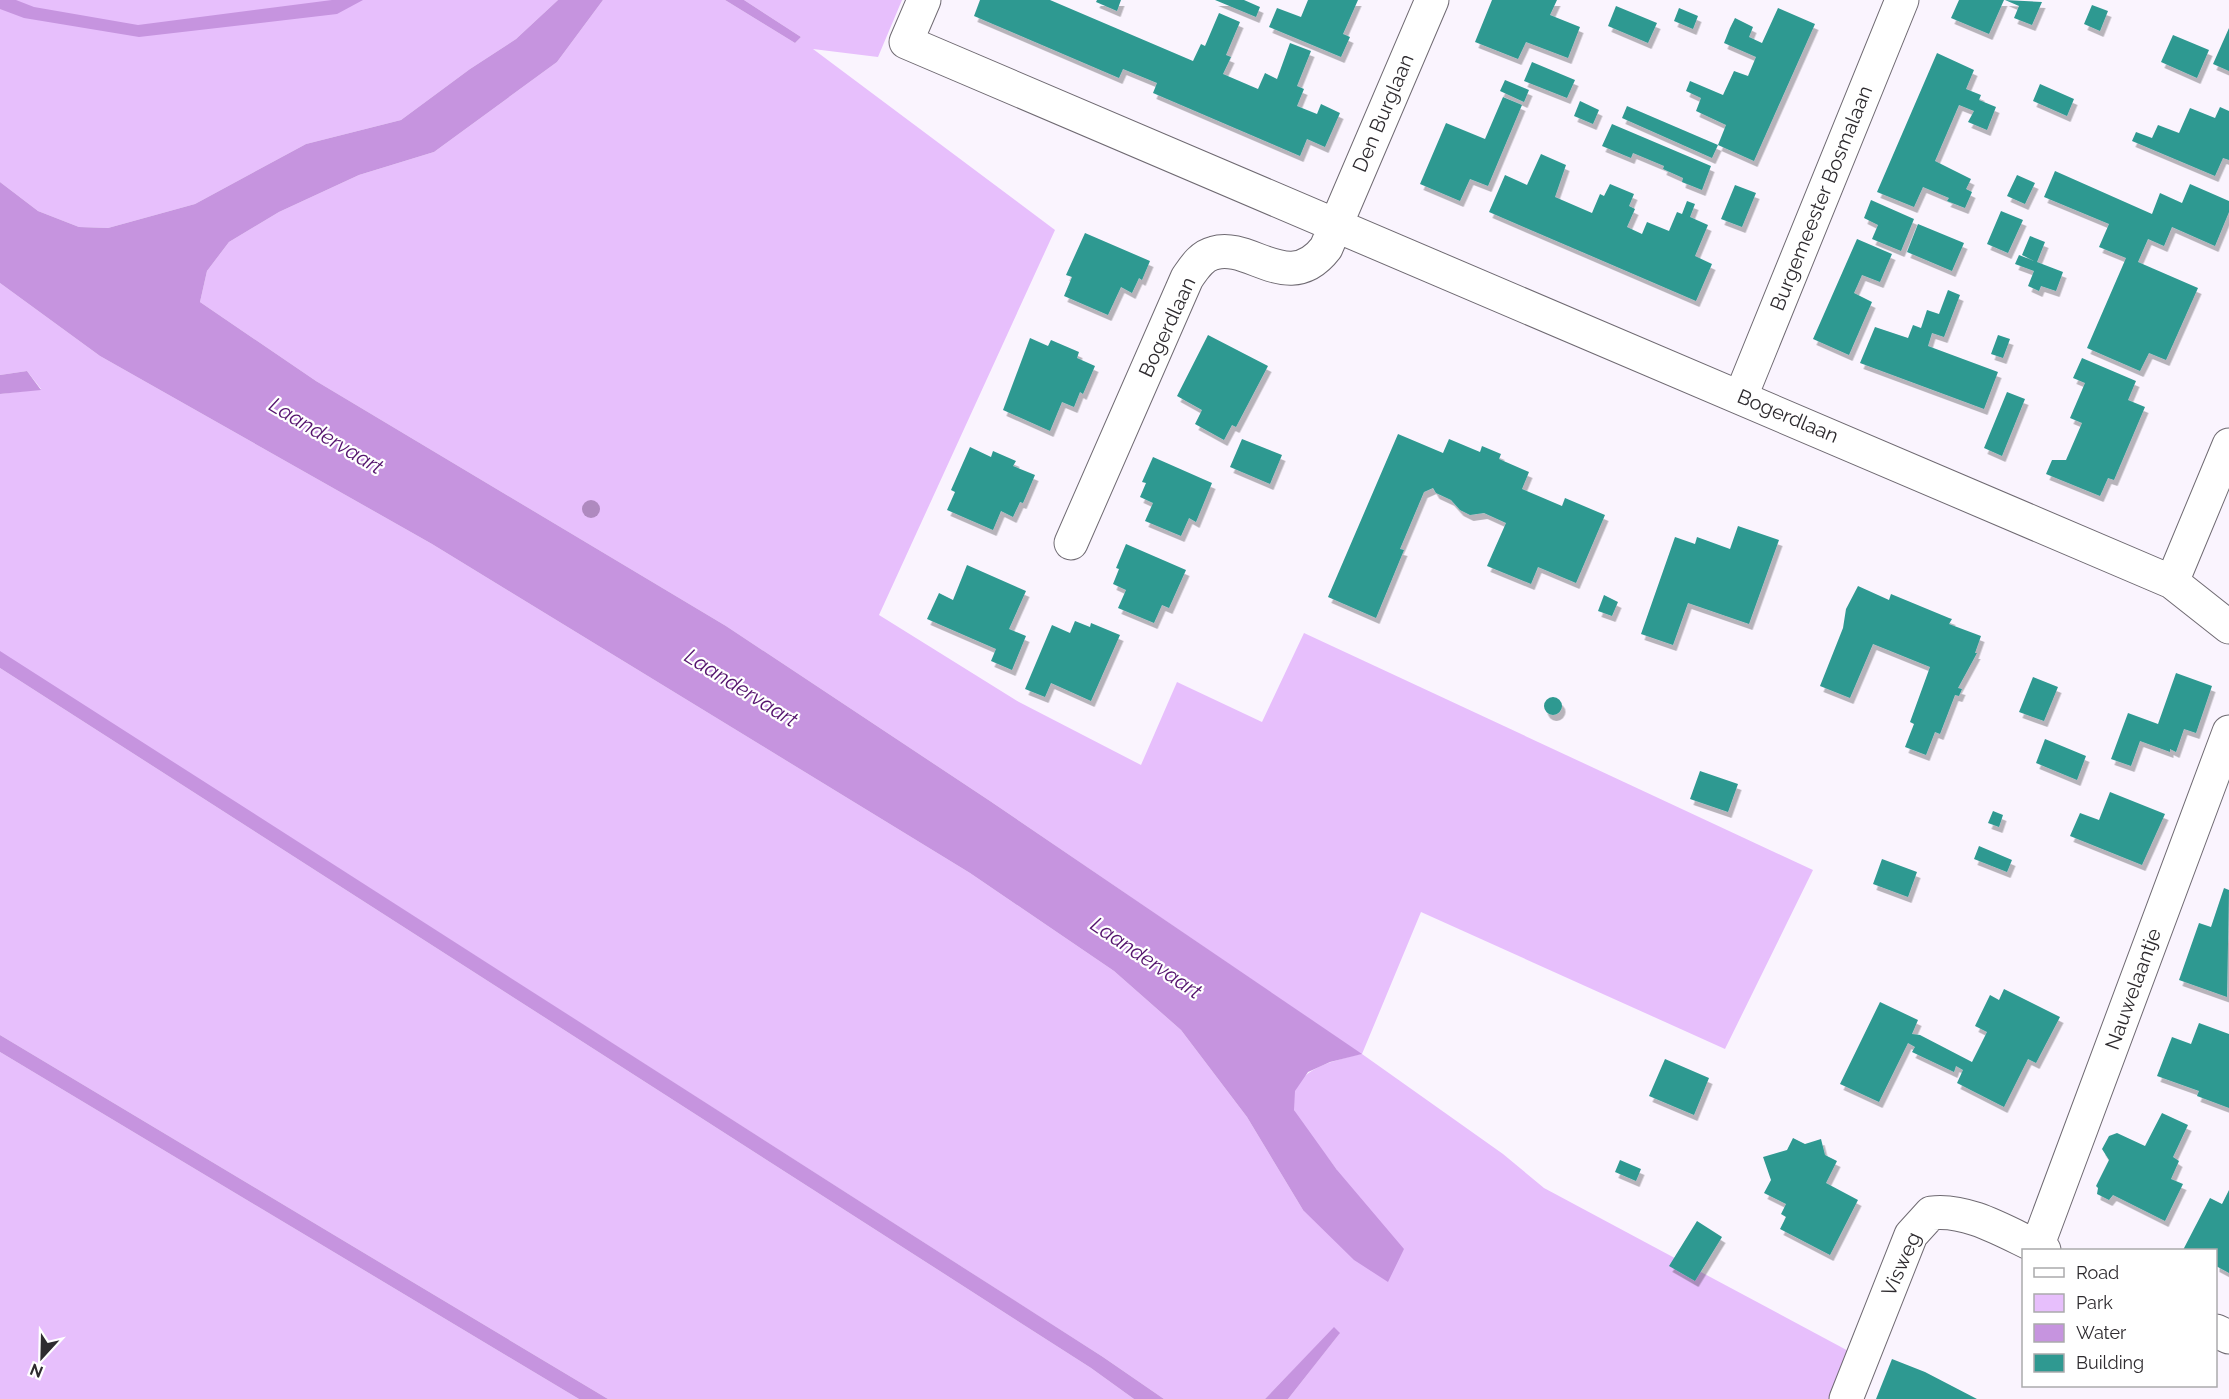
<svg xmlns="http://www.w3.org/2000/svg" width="2229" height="1399" viewBox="0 0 2229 1399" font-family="Raleway,sans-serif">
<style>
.green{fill:#e7bffc}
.water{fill:#c694df}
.building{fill:#2f9991;filter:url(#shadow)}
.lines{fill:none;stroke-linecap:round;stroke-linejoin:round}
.street-casing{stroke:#6f6a72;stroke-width:35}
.street{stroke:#fff;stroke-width:33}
.tree{fill:#af8abf}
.labels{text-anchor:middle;stroke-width:4.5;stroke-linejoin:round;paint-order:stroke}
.street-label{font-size:20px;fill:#2e2b2f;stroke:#fff}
.water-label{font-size:21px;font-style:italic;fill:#54136d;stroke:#fff}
</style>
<defs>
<filter id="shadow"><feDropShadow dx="3.5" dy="6" stdDeviation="0" flood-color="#0004"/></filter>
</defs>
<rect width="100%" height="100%" fill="#faf4fe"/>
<path class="green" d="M0,0H558L516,39L470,69L401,120L306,144L195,204L108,228L79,227L38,211L0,182Z
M603,0H725L795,43L801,37L744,0H902L878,57L813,49L1055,230L879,615L1019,702L1141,765L1177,682L1262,722L1304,633L1813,870L1725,1049L1421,912L1362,1054L1503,1154L1544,1188L1854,1354L1835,1399H1288L1339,1334L1334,1328L1265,1399H1164L1103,1357L0,652V394L41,389L27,371L0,375V283L100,356L432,544L970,873L1114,971L1181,1030L1247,1117L1303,1210L1337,1170C1329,1158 1297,1121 1294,1110C1284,1071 1335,1060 1361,1054L990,801L726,626L316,381L200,302L207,271L229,242L279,212L359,175L434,152L557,62Z
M0,668L1091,1368L1134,1399H608L0,1035Z
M0,1052L579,1399H0Z"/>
<path class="water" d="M0,0H16L34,7L138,25L332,0H363L337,14L139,37L24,18L0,9Z
M558,0H603L557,62L434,152L359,175L279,212L229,242L207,271L200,302L316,381L726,626L990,801L1362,1054L1330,1062L1308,1072L1295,1091L1294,1110L1337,1170L1404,1249L1388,1282L1354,1260L1303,1210L1247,1117L1181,1030L1114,971L970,873L432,544L100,356L0,283V182L38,211L79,227L108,228L195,204L306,144L401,120L470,69L516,39Z
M725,0H744L801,37L795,43Z
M27,371L41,390L0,394V375Z
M0,651L1103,1357L1164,1399H1134L1091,1368L0,668Z
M0,1035L608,1399H579L0,1052Z
M1334,1327L1340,1333L1288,1399H1265Z"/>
<path class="building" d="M980,0H1050L1193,61L1201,44L1205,46L1219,13L1240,22L1226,55L1231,57L1223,74L1258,89L1265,73L1277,79L1290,43L1311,51L1297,86L1304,89L1297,106L1317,114L1321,104L1340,113L1325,147L1307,139L1300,156L1153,93L1157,83L1123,69L1119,78L974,16Z
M1097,0H1121L1117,11L1096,2Z
M1215,0H1244L1260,7L1256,17Z
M1308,0H1358L1343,34L1350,37L1341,57L1269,27L1277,8L1301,17Z
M1492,0H1557L1550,15L1580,27L1568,58L1526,42L1518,59L1475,42Z
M1959,0H2004L1989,34L1951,18Z
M2005,0L2042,2L2032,25L2014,18L2019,6Z
M2092,5L2108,11L2100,31L2084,24Z
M1616,6L1657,23L1648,43L1608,26Z
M1679,8L1698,16L1693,29L1674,21Z
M1778,8L1815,24L1754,161L1718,145L1712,158L1622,118L1627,106L1718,145L1726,125L1696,111L1701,98L1686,91L1690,81L1723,95L1734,71L1748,76L1756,57L1724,43L1730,28L1735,18L1753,27L1749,37L1762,43Z
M2229,28V71L2213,64Z
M2173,35L2209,50L2197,78L2161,62Z
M1937,53L1974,70L1966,89L1981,95L1979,100L1996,107L1987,130L1968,122L1974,111L1959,105L1935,161L1971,179L1966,189L1972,192L1965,208L1947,201L1949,198L1923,187L1914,207L1877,192Z
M1532,62L1575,80L1567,98L1524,81Z
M1505,80L1529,90L1524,102L1500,91Z
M2040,84L2074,99L2067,116L2033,101Z
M1503,97L1522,105L1488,186L1470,179L1460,201L1420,184L1446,123L1485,139Z
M1580,101L1599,110L1593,124L1574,116Z
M2220,107L2229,111V160L2223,158L2215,176L2132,141L2136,132L2152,138L2158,125L2179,133L2190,108L2215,118Z
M1612,124L1711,166L1702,190L1682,182L1683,178L1663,169L1664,166L1633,153L1631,158L1602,146Z
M1541,154L1566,165L1555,197L1592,213L1600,194L1604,196L1610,184L1634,194L1629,206L1635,209L1627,227L1642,234L1647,222L1669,231L1677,212L1682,214L1687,201L1695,204L1690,217L1708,225L1695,256L1712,264L1696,301L1489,212L1505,175L1527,185Z
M2055,171L2152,214L2160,193L2182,203L2190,184L2229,201V212L2215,246L2172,227L2164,246L2148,239L2138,262L2198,288L2166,360L2149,353L2140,371L2087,348L2126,258L2099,247L2109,224L2044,197Z
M2017,175L2035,183L2025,204L2007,196Z
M1735,185L1756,193L1742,227L1721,219Z
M1871,200L1914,219L1901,251L1872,239L1878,225L1864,218Z
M2001,211L2023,220L2008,253L1987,244Z
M1918,224L1964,243L1952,271L1907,252Z
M1085,233L1150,261L1142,280L1139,278L1132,293L1121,287L1108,315L1064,296L1072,277L1066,275Z
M2030,236L2045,242L2037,262L2063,272L2056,291L2041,286L2039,291L2028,286L2034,271L2015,264L2019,255L2034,261L2022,255Z
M1857,239L1892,254L1880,282L1862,275L1854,293L1872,302L1849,355L1813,339Z
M1948,290L1960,295L1944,337L1932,333L1928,346L1998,372L1984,409L1860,363L1875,327L1908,338L1913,325L1921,328L1927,310L1939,314Z
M1208,335L1268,366L1236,427L1232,425L1224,440L1195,424L1202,410L1177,396Z
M1998,335L2010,339L2003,358L1991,354Z
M1030,338L1048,346L1051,340L1079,352L1077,358L1095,366L1083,394L1080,392L1074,407L1062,402L1050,431L1003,410Z
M2082,358L2136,381L2128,400L2145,407L2114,480L2108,478L2100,496L2046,474L2052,460H2066L2082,423L2070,418L2085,383L2073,378Z
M2007,392L2025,399L2002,456L1984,448Z
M1398,434L1443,453L1449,439L1480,452L1482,446L1501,454L1499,459L1529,472L1522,489L1562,506L1565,498L1605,515L1576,583L1538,567L1531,584L1487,566L1506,523L1484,513L1470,515L1460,510L1451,500L1436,493L1433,488L1424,492L1400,549L1404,550L1376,618L1328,597Z
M1242,439L1282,455L1270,484L1230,467Z
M970,447L991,457L993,451L1016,461L1013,466L1035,475L1023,503L1020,502L1013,517L1001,511L993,530L947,510L955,492L951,490Z
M1153,457L1212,483L1196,522L1189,518L1181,536L1145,521L1153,503L1140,497L1146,483L1142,482Z
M1738,526L1779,540L1749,624L1688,603L1673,645L1641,634L1675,537L1695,544L1697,537L1730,549Z
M1126,544L1186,570L1169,608L1162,605L1154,623L1118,608L1126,590L1113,584L1119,569L1116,568Z
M967,565L1026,591L1009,629L1026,636L1012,670L991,661L996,649L927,619L939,593L953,600Z
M1858,586L1889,600L1891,594L1949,618L1952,619L1949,624L1981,636L1975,653H1977L1958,688L1962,689L1959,696L1955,695L1940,734L1935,732L1926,755L1905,747L1914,724L1910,722L1930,667L1873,644L1850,698L1820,686L1843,628L1846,609Z
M1604,595L1618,602L1612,616L1598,611Z
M1075,621L1090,627L1091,623L1120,635L1091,701L1051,683L1045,697L1025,689L1052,625L1070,633Z
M2176,673L2212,686L2196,733L2184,729L2176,752L2170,749V752L2140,741L2131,766L2111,759L2128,713L2158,724Z
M2033,677L2058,687L2044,721L2019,712Z
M1544 706a9 9 0 1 1 18 0a9 9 0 1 1-18 0Z
M2045,739L2086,756L2077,780L2036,763Z
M1700,771L1738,784L1728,812L1690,799Z
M2110,792L2165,814L2142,865L2070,836L2080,813L2099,820Z
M1993,811L2003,815L1999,827L1988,823Z
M1979,846L2012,860L2007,872L1974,859Z
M1882,859L1917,872L1908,897L1873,884Z
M2224,888L2229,890L2227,997L2179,980L2199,923L2211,927Z
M2004,989L2060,1017L2036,1063L2028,1059L2004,1107L1957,1083L1963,1070L1956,1066L1954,1072L1912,1052L1915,1047L1908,1043L1879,1102L1840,1084L1880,1002L1918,1020L1912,1034L1920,1035L1972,1062L1987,1032L1975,1026L1990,995L1999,1000Z
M2199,1023L2229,1034V1108L2197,1096L2199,1091L2157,1076L2172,1037L2191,1044Z
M1665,1059L1709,1078L1694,1115L1649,1096Z
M2162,1113L2188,1125L2173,1157L2179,1161L2171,1179L2183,1184L2165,1221L2113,1195L2109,1200L2097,1194L2098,1188L2096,1186L2109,1160L2102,1149L2109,1136L2117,1133L2145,1146Z
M1793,1138L1805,1144L1821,1139L1825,1155L1837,1161L1826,1183L1858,1200L1830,1255L1780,1229L1786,1217L1781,1214L1786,1204L1764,1193L1771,1180L1763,1157L1787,1150Z
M1620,1160L1641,1169L1636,1181L1615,1172Z
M2229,1190V1273L2216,1266V1250H2183L2210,1198L2222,1204Z
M1697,1221L1722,1237L1695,1281L1669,1266Z
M1892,1359L1925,1372L1977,1399H1876Z"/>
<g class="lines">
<g class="street-casing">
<path id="street" d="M924,0L906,42L2172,582L2229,627
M1741,396L1902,0
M1071,543L1187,278C1194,268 1201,256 1214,253C1250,242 1289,296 1326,248L1432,0
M2172,582L2229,445
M2037,1247L2229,732
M2216,1331L2229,1337
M1846,1399L1911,1235L1931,1213C1969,1208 2010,1235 2044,1250"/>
</g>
<use href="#street" class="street"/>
</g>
<circle class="tree" cx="591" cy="509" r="9"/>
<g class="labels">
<g class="street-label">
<text transform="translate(1383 113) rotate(-67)" y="7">Den Burglaan</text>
<text transform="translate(1821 198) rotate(-68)" y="7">Burgemeester Bosmalaan</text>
<text transform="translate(1167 327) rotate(-65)" y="7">Bogerdlaan</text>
<text transform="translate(1788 416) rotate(23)" y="7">Bogerdlaan</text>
<text transform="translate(2133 989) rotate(-70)" y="7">Nauwelaantje</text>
<text transform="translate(1901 1264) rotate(-66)" y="7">Visweg</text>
</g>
<g class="water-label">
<text transform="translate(326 436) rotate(31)" y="7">Laandervaart</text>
<text transform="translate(741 688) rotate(32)" y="7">Laandervaart</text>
<text transform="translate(1146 958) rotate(34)" y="7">Laandervaart</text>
</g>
</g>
<rect x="2022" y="1249" width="195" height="138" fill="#ffffff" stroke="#abaaac" stroke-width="1.5"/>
<rect x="2034" y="1268" width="30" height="9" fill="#ffffff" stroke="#abaaac" stroke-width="1.5"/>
<text x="2076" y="1279" font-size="18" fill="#2e2b2f">Road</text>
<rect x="2034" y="1294" width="30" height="18" fill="#e7bffc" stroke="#abaaac" stroke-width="1.5"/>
<text x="2076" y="1309" font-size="18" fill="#2e2b2f">Park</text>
<rect x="2034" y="1324" width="30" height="18" fill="#c694df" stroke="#abaaac" stroke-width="1.5"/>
<text x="2076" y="1339" font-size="18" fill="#2e2b2f">Water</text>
<rect x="2034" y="1354" width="30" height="18" fill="#2f9991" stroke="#abaaac" stroke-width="1.5"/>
<text x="2076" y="1369" font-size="18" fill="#2e2b2f">Building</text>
<g transform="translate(42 1357) rotate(202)" stroke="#ffffff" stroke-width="4.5" paint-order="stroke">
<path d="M0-4.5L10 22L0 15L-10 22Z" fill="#2e2b2f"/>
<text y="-9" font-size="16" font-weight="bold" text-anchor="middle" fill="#2e2b2f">N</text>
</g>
</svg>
